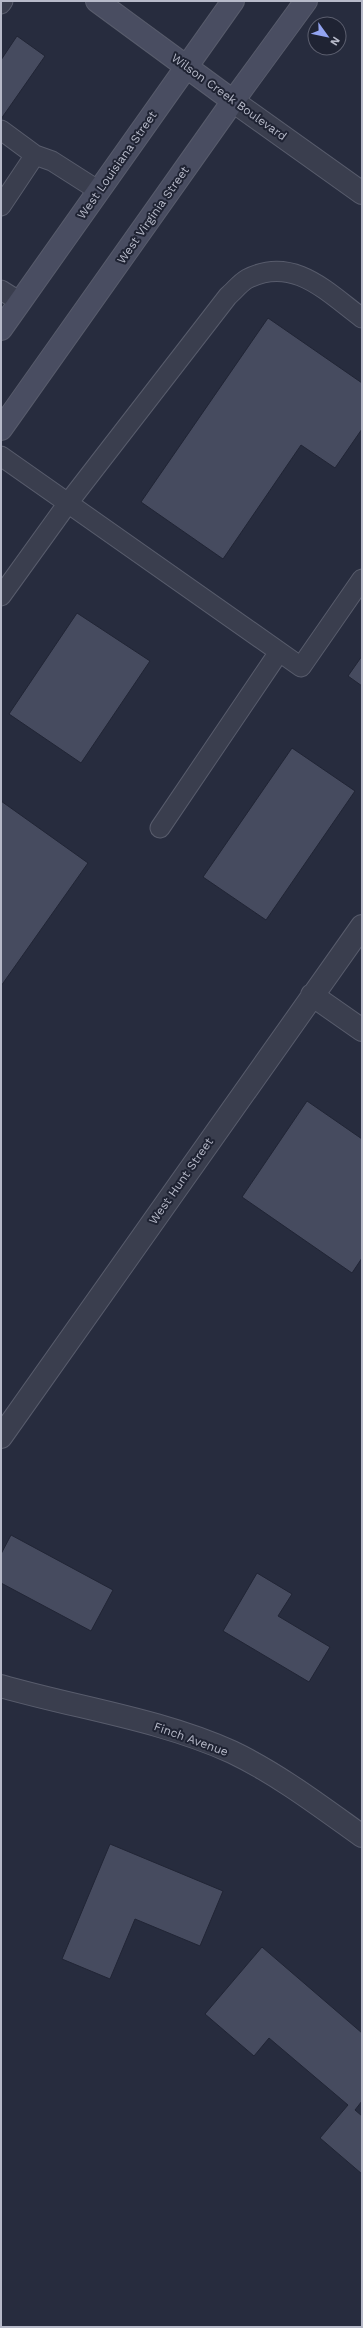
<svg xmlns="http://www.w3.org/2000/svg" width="363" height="2328" viewBox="0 0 363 2328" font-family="'Work Sans',sans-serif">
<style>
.building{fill:#464b5f;stroke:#212535}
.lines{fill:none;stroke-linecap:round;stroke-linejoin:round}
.lane-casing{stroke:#585c6c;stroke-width:21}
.street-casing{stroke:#585c6c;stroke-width:24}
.secondary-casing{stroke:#585c6c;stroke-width:24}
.lane{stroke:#3a3e4e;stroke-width:19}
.street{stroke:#3a3e4e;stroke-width:22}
.secondary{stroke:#494d61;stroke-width:22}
.labels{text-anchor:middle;stroke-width:4;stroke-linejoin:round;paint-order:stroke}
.street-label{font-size:12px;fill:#b7bac9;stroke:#1f2333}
</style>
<rect width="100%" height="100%" fill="#272c3e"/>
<path class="building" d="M17,36L45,56L1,119V60Z
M268,318L362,383V429L335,468L301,445L223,559L141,502Z
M77,613L150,661L81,763L9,714Z
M362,656V686L348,676Z
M292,748L355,791L266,920L203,877Z
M1,801L88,863L1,986Z
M307,1101L362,1139V1258L352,1273L242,1197Z
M11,1535L113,1590L91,1631L1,1583V1554Z
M257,1573L292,1594L278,1616L330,1647L309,1682L223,1631Z
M110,1844L223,1891L200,1946L135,1919L110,1979L62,1959Z
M262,1947L362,2033V2101L355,2110L362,2116V2174L320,2138L348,2105L269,2038L254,2056L205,2014Z"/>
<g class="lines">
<g class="lane-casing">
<path id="lane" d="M1,4L3,1
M1,130L35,155
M1,206L35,155L52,161L99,191
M1,290L20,302
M1,456L301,667L362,579
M1,596L68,503L228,296C234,291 240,283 247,279C293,255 327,292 362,318
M160,828L279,652"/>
</g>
<g class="street-casing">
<path id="street" d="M233,101L362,193
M312,995L362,1030
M1,1437L362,926
M1,1686C77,1708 159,1719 232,1752C278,1774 320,1806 362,1836"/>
</g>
<g class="secondary-casing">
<path id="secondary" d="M97,1L233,101
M1,329L233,1
M1,429L233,101L306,1"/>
</g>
<use href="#lane" class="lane"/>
<use href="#street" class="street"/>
<use href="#secondary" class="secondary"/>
</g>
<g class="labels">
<g class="street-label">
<text transform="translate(229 97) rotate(36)" y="4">Wilson Creek Boulevard</text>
<text transform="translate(117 165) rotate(-55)" y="4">West Louisiana Street</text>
<text transform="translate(153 215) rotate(-55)" y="4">West Virginia Street</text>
<text transform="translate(181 1181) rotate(-55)" y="4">West Hunt Street</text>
<text transform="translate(191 1739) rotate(20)" y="4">Finch Avenue</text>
</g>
</g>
<rect width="363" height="2328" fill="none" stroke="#b7bac9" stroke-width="4"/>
<g transform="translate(327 36) rotate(123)"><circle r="19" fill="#1f2333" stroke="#5c5f6f"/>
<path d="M0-3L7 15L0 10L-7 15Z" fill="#93a4f1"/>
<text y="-6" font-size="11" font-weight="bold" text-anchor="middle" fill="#b7bac9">N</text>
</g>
</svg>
